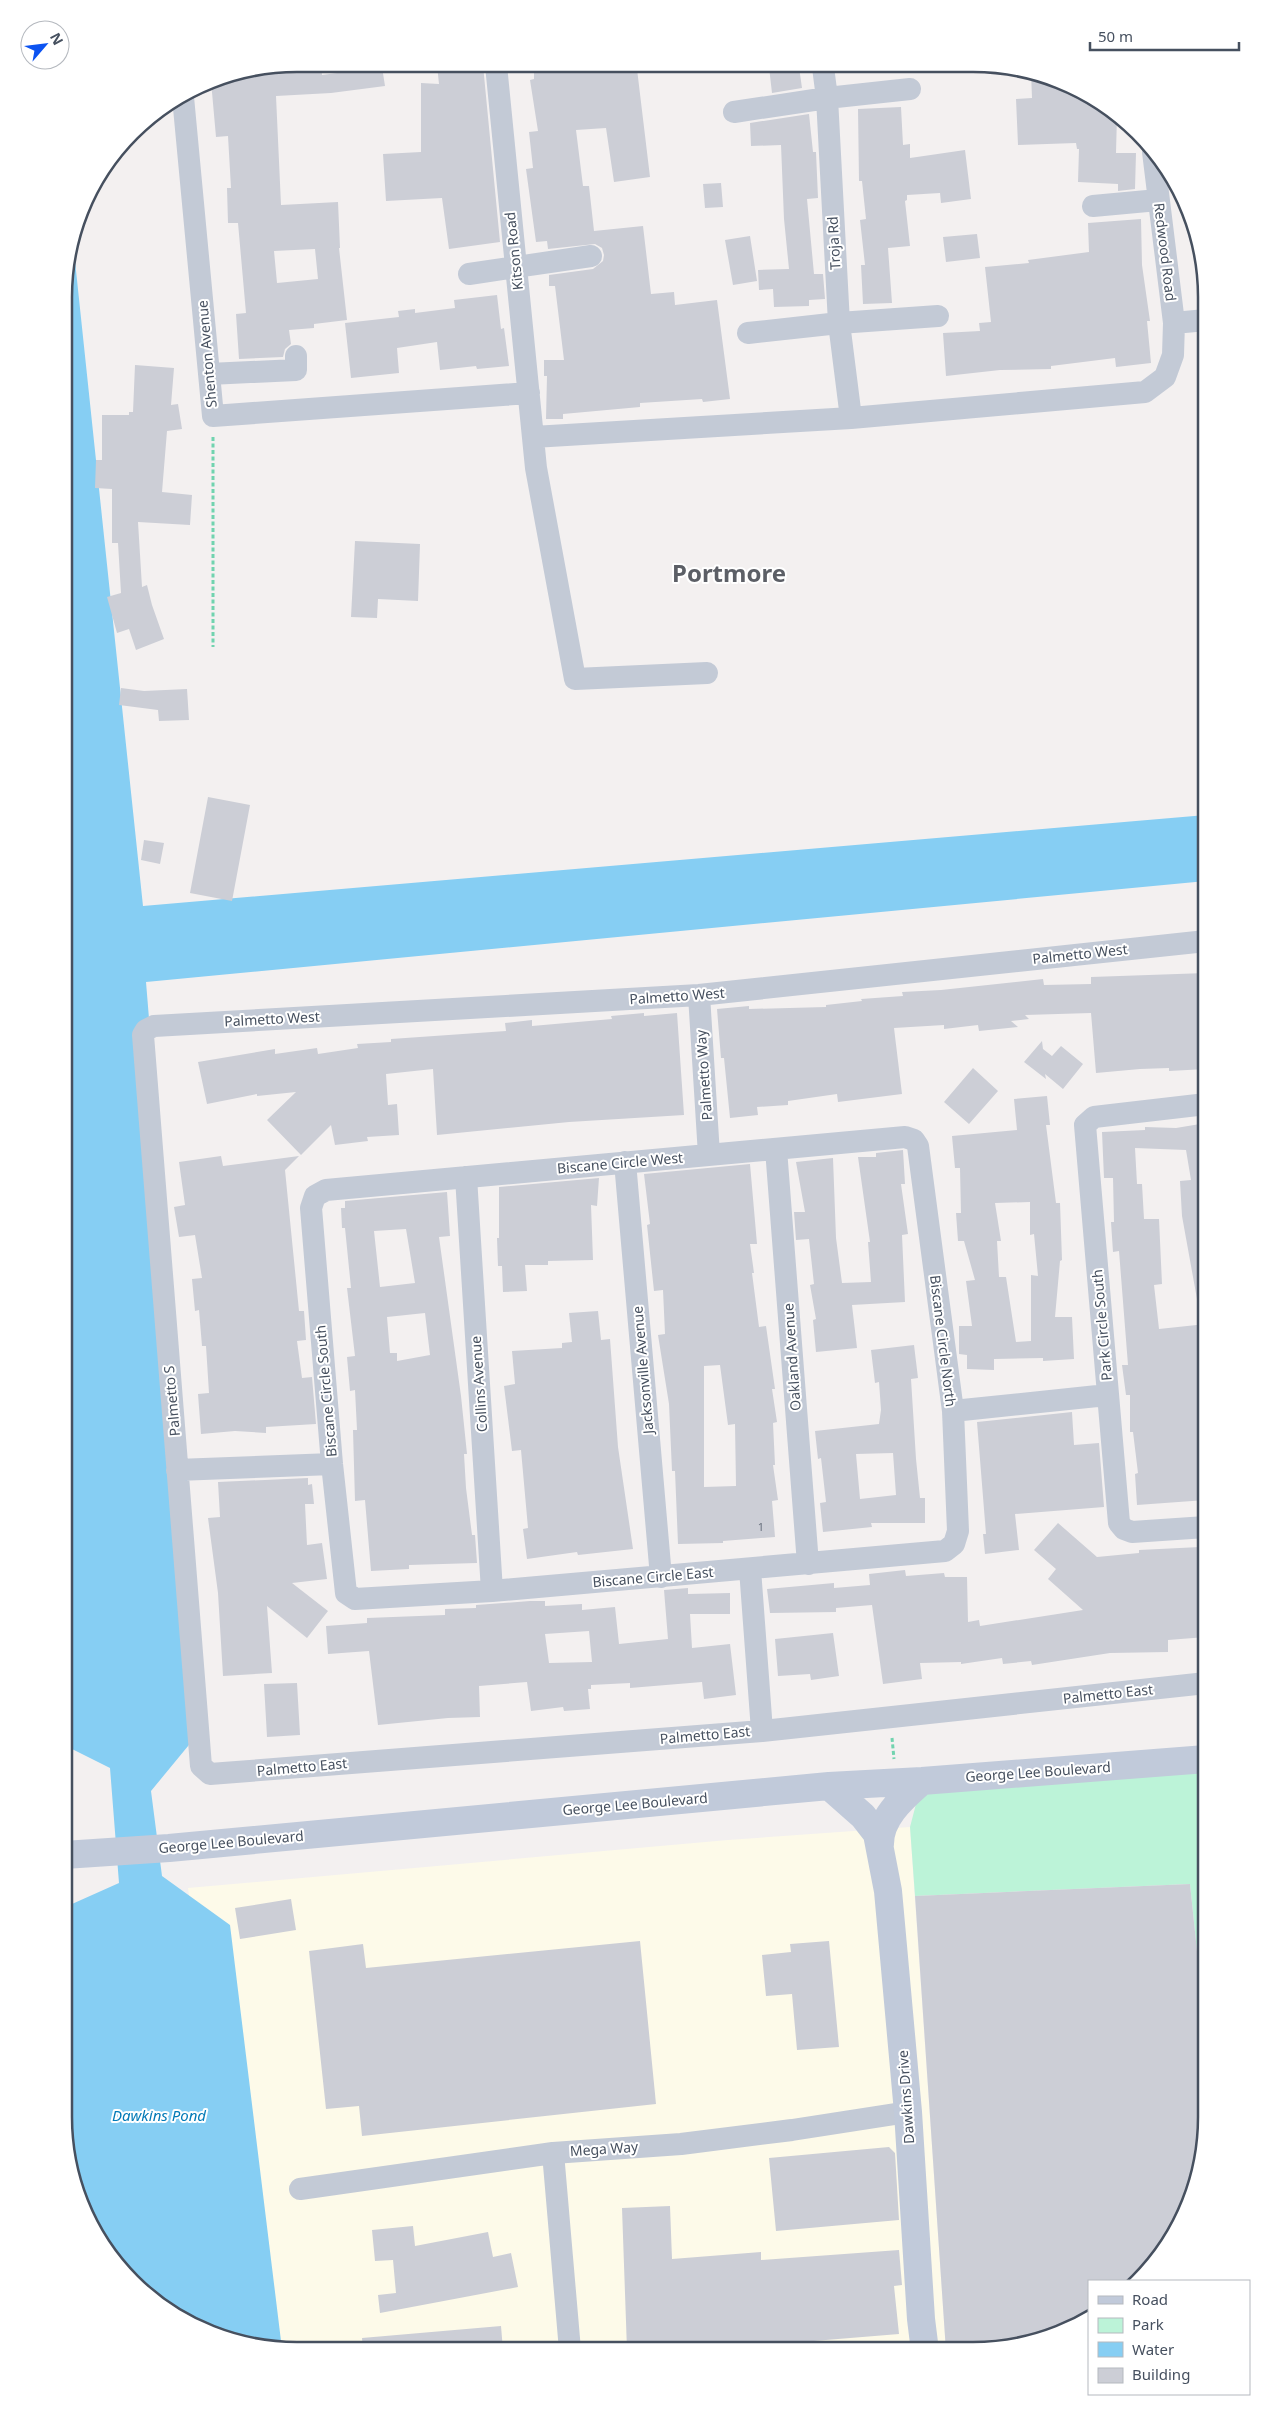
<svg xmlns="http://www.w3.org/2000/svg" width="1270" height="2415" viewBox="0 0 1270 2415" font-family="'Noto Sans',sans-serif">
<style>
.commercial{fill:#fdfae9}
.green{fill:#bcf3d8}
.water{fill:#86cef3}
.building{fill:#ccced6;fill-rule:evenodd}
.lines{fill:none;stroke-linecap:round;stroke-linejoin:round}
.path{stroke:#71d3af;stroke-width:3;stroke-dasharray:4 2.5;stroke-linecap:butt}
.minor{stroke:#c3cad6;stroke-width:22}
.secondary{stroke:#c1cada;stroke-width:28}
.labels{text-anchor:middle;stroke-width:4;stroke-linejoin:round;paint-order:stroke}
.number-label{font-size:11px;fill:#68707d}
.street-label{font-size:14px;fill:#46505f;stroke:#fff}
.water-label{font-size:15px;font-style:italic;fill:#027ab7;stroke:#fff}
.town-label{font-size:24px;font-weight:bold;fill:#5c5f66;stroke:#fff}
.rim{fill:none;stroke:#46505f;stroke-width:2.5}
</style>
<rect width="100%" height="100%" fill="#f3f0f0"/>
<path class="commercial" d="M910,1827L946,2351L267,2349L253,2345L188,1888L728,1840Z"/>
<path class="green" d="M1206,1771V2037L1190,1884L915,1896L910,1827L922,1781Z"/>
<path class="water" d="M73,242L143,906L1206,815V881L146,982L207,1723L151,1791L162,1876L230,1925L282,2349H267L194,2327L144,2293L103,2247L76,2192L64,2117V1958L72,1904L119,1883L110,1768L64,1745L66,267Z"/>
<path class="building" d="M298,64H321L322,75L382,67L385,86L331,93L276,96L281,205L338,202L340,248H339L347,320L314,324V328L289,330L291,344L285,349L283,357L239,359L236,314L246,313L238,223H228L227,188H231L228,136L216,137L211,81ZM315,249L318,279L277,283L274,251Z
M437,65H483L500,242L449,249L442,198L386,201L383,154L421,152V83L439,84Z
M534,65L617,66L618,71L637,69L650,177L614,182L606,128L576,130L583,186H589L594,231L643,226L651,294L674,292L675,305L717,300L730,399L703,402L702,399L640,403V407L563,414V419H546L547,376H544V360H564L555,286H549V275L593,269L603,261L604,255L602,248L595,244L548,249L547,241L536,242L526,169L533,168L529,132L538,131L530,80L534,79Z
M769,67H799L802,88L772,93Z
M1031,72L1076,88L1117,115L1116,153H1136L1135,189L1118,191V184L1078,182L1079,149H1077L1076,143L1018,145L1016,99L1032,98Z
M901,107L903,145L910,144V158L965,150L971,199L941,203L940,193L907,195V200L905,201L910,246L888,248L892,303L863,304L861,265H865L860,220L866,219L862,181H859L858,109Z
M809,114L813,152H816L818,198L807,199L814,274H823L825,299L809,300V306L774,307L773,289L759,290L758,270L789,269L784,219L781,145L751,146L750,123Z
M721,183L723,207L705,208L703,184Z
M1141,219L1142,265L1150,321H1147L1151,363L1116,367L1115,358L1051,366V369L1000,370L946,376L943,333L980,331L979,323L991,322L985,267L1029,263L1028,260L1089,252L1088,223Z
M977,234L980,258L946,262L943,237Z
M750,236L757,281L733,285L725,240Z
M497,295L501,329L504,328L509,366L477,369L476,366L440,370L437,342L397,348L399,373L351,378L345,323L399,317L398,311L415,309V313L455,308L454,300Z
M135,365L174,368L171,405L178,404L182,429L167,431L162,492L192,495L190,525L138,522L142,587L147,585L152,605L164,639L136,650L129,629L117,633L107,597L121,593L118,543H112V489L95,488L96,460H102V415H129V412H133Z
M355,541L420,544L418,601L378,599L377,618L351,617Z
M121,688L144,691L187,689L189,720L159,721L158,710L119,705Z
M208,797L250,805L232,901L190,893Z
M144,840L164,843L160,864L141,860Z
M1206,973V1069L1169,1071V1068L1140,1069L1096,1073L1091,1013L1025,1015L1029,1019L1011,1021L1018,1027L979,1031L978,1025L944,1029V1025L894,1028L902,1094L838,1102L837,1094L788,1101V1105L757,1107L758,1115L730,1118L724,1058H721L717,1009L749,1006V1009L826,1007V1005L862,1001L861,999L903,996L902,992L941,990L1043,979L1044,985L1091,984V977Z
M644,1013V1016L677,1013L684,1115L569,1122L437,1135L433,1069L386,1074L388,1105L397,1104L399,1135L367,1137L368,1141L335,1145L331,1125L301,1155L267,1120L296,1092L257,1096V1094L207,1104L198,1062L275,1049V1054L317,1048L318,1054L358,1048L357,1044L391,1042V1039L506,1031L505,1023L532,1020V1026L612,1019L611,1016Z
M1042,1041L1043,1049L1052,1056L1061,1046L1083,1064L1063,1089L1045,1074L1046,1079L1024,1062Z
M973,1068L998,1091L969,1124L944,1102Z
M1047,1096L1050,1125H1046L1056,1203H1060L1062,1260L1060,1261L1055,1317H1072L1074,1359L1043,1361V1358L994,1359V1370L967,1369V1355L959,1354V1326H972L966,1281L975,1280L964,1241H958L956,1213H961L960,1168H955L952,1136L1017,1130L1014,1099ZM1030,1202V1235L1034,1234L1038,1276L1031,1275V1341L1016,1342L1006,1277H999L997,1241H1001L995,1203Z
M1206,1123V1298L1197,1299L1182,1216L1180,1181L1191,1180L1186,1150L1135,1148L1137,1184H1142L1144,1219H1159L1162,1284L1154,1285L1159,1329L1206,1324V1500L1137,1505L1135,1474L1138,1473L1133,1432H1130V1395H1126L1122,1365H1128L1119,1251L1113,1252L1111,1222H1114L1113,1178H1104L1102,1132L1145,1130V1127L1176,1128Z
M903,1150L905,1184H901L908,1234L902,1235L905,1302L852,1305L857,1348L816,1352L813,1320L816,1319L810,1285L814,1284L809,1239L796,1240L794,1212H805L796,1162L833,1158L836,1238L842,1283L871,1282L868,1242H870L858,1157H876V1153Z
M221,1156L223,1166L299,1156L285,1170L299,1311H304L306,1340L297,1341L302,1378L312,1377L316,1424L266,1427V1433L235,1431L201,1434L198,1394L209,1393L206,1346H202L199,1310L195,1311L192,1279L202,1278L195,1235L179,1237L174,1207L185,1205L179,1162Z
M750,1164L757,1244H750L754,1273H752L759,1327L766,1326L775,1389H772L777,1422L773,1423L775,1465H773L778,1500L772,1501L775,1537L723,1541V1543L678,1544L675,1471H672L669,1404L658,1335L665,1334L663,1290L654,1291L647,1225L650,1224L644,1174ZM720,1365L728,1425L735,1424L736,1486L704,1487V1366Z
M599,1178L597,1206L591,1205L593,1260L548,1261V1265H525L527,1291L503,1292L502,1266H498L497,1238H499V1187Z
M447,1192L450,1236L439,1237L461,1396L467,1454H464L466,1488L472,1535H475L477,1563L409,1565V1569L371,1571L365,1500L355,1501L353,1430H357L355,1390L350,1391L347,1357L355,1356L347,1288H351L345,1228H342L341,1208H345V1201ZM406,1229L415,1283L380,1287L374,1231ZM425,1313L430,1355L397,1361V1353H390L387,1317Z
M598,1311L601,1340L610,1339L618,1447L633,1549L578,1555L577,1552L527,1559L523,1529L528,1528L521,1450L512,1451L504,1386L515,1384L512,1351L562,1348V1343L572,1342L569,1313Z
M914,1345L918,1378L911,1379L916,1459L920,1498H925V1523H871L872,1527L823,1532L820,1503L826,1502L821,1458L818,1459L815,1431L879,1424L881,1410L879,1382L875,1383L871,1350ZM893,1453L896,1495L860,1499L856,1454Z
M1072,1412L1074,1445L1099,1443L1104,1507L1015,1514L1019,1550L985,1554L983,1534H986L977,1422Z
M308,1478V1485L312,1484L314,1504H305L307,1545L322,1543L327,1579L292,1583L328,1611L307,1638L267,1606L272,1673L223,1676L218,1593L208,1518L220,1517L218,1482Z
M1058,1523L1097,1557L1139,1553V1550L1200,1547L1206,1637L1168,1640V1652L1110,1653L1032,1665L1031,1661L1003,1664L1002,1658L961,1664V1662L920,1663L922,1679L883,1684L872,1605L836,1608V1612L770,1613L767,1589L834,1583V1588L870,1585L869,1574L905,1570L906,1576L944,1573L945,1577H967L968,1622L979,1620L980,1626L1083,1610L1048,1579L1056,1569L1034,1550Z
M688,1588V1594L730,1593V1614H690L692,1648L730,1644L736,1695L704,1699L702,1682L630,1688V1683L591,1685V1689H588L590,1709L564,1711L563,1707L531,1711L527,1682L479,1686L480,1717L448,1718L378,1725L369,1651L328,1654L326,1626L367,1623V1618L445,1615V1609L476,1608V1605L530,1601H545V1606L582,1604V1610L615,1607L619,1644L668,1639L664,1590ZM589,1631L592,1662L549,1663L545,1634Z
M833,1633L839,1676L811,1680L810,1674L778,1676L775,1639Z
M297,1683L300,1735L267,1737L264,1684Z
M1190,1884L1206,2037V2133L1189,2207L1158,2260L1135,2281H1089V2319L1047,2339L972,2351H946L915,1896Z
M291,1899L296,1930L240,1939L235,1908Z
M640,1941L656,2104L362,2136L359,2106L326,2109L309,1951L363,1944L366,1968Z
M829,1941L839,2047L797,2050L792,1994L766,1996L762,1955L791,1952L790,1944Z
M889,2147L895,2153L899,2220L776,2231L769,2158Z
M670,2206L672,2259L761,2252V2260L899,2250L902,2285L894,2286L899,2334L777,2344V2351L627,2350L622,2208Z
M413,2226L415,2246L488,2232L493,2257L511,2253L518,2287L380,2313L378,2295L396,2293L393,2260L375,2261L372,2230Z
M501,2326L503,2350L363,2349L362,2338Z"/>
<g class="lines">
<path class="path" d="M213,437V647
M892,1738L894,1759"/>
<path class="minor" d="M496,65L536,468L575,679L707,673
M823,67L827,98L839,323L851,418
M183,97L213,416L529,393
M734,112L827,98L910,89
M1093,206L1158,200
M469,274L591,256
M1174,323L1206,320
M748,333L839,323L938,316
M209,374L296,370V356
M533,437L851,418L1145,392L1165,377L1173,355L1174,323L1153,152
M699,995L709,1155
M905,1137L914,1140L918,1146L953,1411L958,1531L954,1544L945,1551L492,1591L355,1599L346,1593L332,1464L311,1208L315,1196L326,1190Z
M776,1149L808,1564
M625,1162L661,1577
M466,1177L492,1591
M953,1411L1107,1395
M177,1470L332,1464
M1206,1527L1132,1532L1124,1529L1119,1523L1085,1125L1094,1117L1206,1104
M750,1569L762,1731
M1206,1683L762,1731L210,1774L201,1766L143,1035L146,1030L154,1026L699,995L1206,941
M553,2153L570,2350
M300,2189L553,2153L681,2144L792,2130L908,2112"/>
<path class="secondary" d="M829,1786L863,1816L877,1834L888,1891L908,2112L921,2319L925,2351
M880,1844C880,1817 903,1798 922,1781
M64,1855L169,1848L829,1786L922,1781L1206,1759"/>
</g>
<g class="labels">
<g class="number-label">
<text x="761" y="1531">1</text>
</g>
<g class="street-label">
<text transform="translate(834 243) rotate(-93)" y="5">Troja Rd</text>
<text transform="translate(514 251) rotate(-96)" y="5">Kitson Road</text>
<text transform="translate(1165 252) rotate(83)" y="5">Redwood Road</text>
<text transform="translate(207 354) rotate(-95)" y="5">Shenton Avenue</text>
<text transform="translate(1080 954) rotate(-6)" y="5">Palmetto West</text>
<text transform="translate(677 996) rotate(-4)" y="5">Palmetto West</text>
<text transform="translate(272 1019) rotate(-3)" y="5">Palmetto West</text>
<text transform="translate(704 1075) rotate(-94)" y="5">Palmetto Way</text>
<text transform="translate(620 1163) rotate(-5)" y="5">Biscane Circle West</text>
<text transform="translate(1102 1325) rotate(-95)" y="5">Park Circle South</text>
<text transform="translate(943 1341) rotate(83)" y="5">Biscane Circle North</text>
<text transform="translate(792 1357) rotate(-94)" y="5">Oakland Avenue</text>
<text transform="translate(643 1370) rotate(-95)" y="5">Jacksonville Avenue</text>
<text transform="translate(479 1384) rotate(-94)" y="5">Collins Avenue</text>
<text transform="translate(326 1391) rotate(-95)" y="5">Biscane Circle South</text>
<text transform="translate(172 1401) rotate(-95)" y="5">Palmetto S</text>
<text transform="translate(653 1577) rotate(-5)" y="5">Biscane Circle East</text>
<text transform="translate(1108 1694) rotate(-6)" y="5">Palmetto East</text>
<text transform="translate(705 1735) rotate(-5)" y="5">Palmetto East</text>
<text transform="translate(302 1767) rotate(-5)" y="5">Palmetto East</text>
<text transform="translate(1038 1772) rotate(-4)" y="5">George Lee Boulevard</text>
<text transform="translate(635 1804) rotate(-5)" y="5">George Lee Boulevard</text>
<text transform="translate(231 1842) rotate(-5)" y="5">George Lee Boulevard</text>
<text transform="translate(906 2097) rotate(-94)" y="5">Dawkins Drive</text>
<text transform="translate(604 2149) rotate(-4)" y="5">Mega Way</text>
</g>
<g class="water-label">
<text x="159" y="2121">Dawkins Pond</text>
</g>
<g class="town-label">
<text x="729" y="582">Portmore</text>
</g>
</g>
<path d="M0 0H1270V2415H0ZM297 72H973A225 225 0 0 1 1198 297V2117A225 225 0 0 1 973 2342H297A225 225 0 0 1 72 2117V297A225 225 0 0 1 297 72Z" fill="#fff" fill-rule="evenodd"/>
<path class="rim" d="M297 72H973A225 225 0 0 1 1198 297V2117A225 225 0 0 1 973 2342H297A225 225 0 0 1 72 2117V297A225 225 0 0 1 297 72Z"/>
<rect x="1088" y="2280" width="162" height="115" fill="#ffffff" stroke="#b5b9bf"/>
<rect x="1098" y="2296" width="25" height="8" fill="#c1cada" stroke="#b5b9bf"/>
<text x="1132" y="2305" font-size="15" fill="#46505f">Road</text>
<rect x="1098" y="2318" width="25" height="15" fill="#bcf3d8" stroke="#b5b9bf"/>
<text x="1132" y="2330" font-size="15" fill="#46505f">Park</text>
<rect x="1098" y="2342" width="25" height="15" fill="#86cef3" stroke="#b5b9bf"/>
<text x="1132" y="2355" font-size="15" fill="#46505f">Water</text>
<rect x="1098" y="2368" width="25" height="15" fill="#ccced6" stroke="#b5b9bf"/>
<text x="1132" y="2380" font-size="15" fill="#46505f">Building</text>
<g transform="translate(45 45) rotate(62)"><circle r="24" fill="#ffffff" stroke="#b5b9bf"/>
<path d="M0-4L9 19L0 12L-9 19Z" fill="#0c53f1"/>
<text y="-8" font-size="14" font-weight="bold" text-anchor="middle" fill="#46505f">N</text>
</g>
<path d="M1090 42v8h149v-8" fill="none" stroke="#46505f" stroke-width="2.5"/>
<text x="1098" y="42" font-size="15" fill="#46505f" stroke="#ffffff" stroke-width="4" paint-order="stroke">50 m</text>
</svg>
